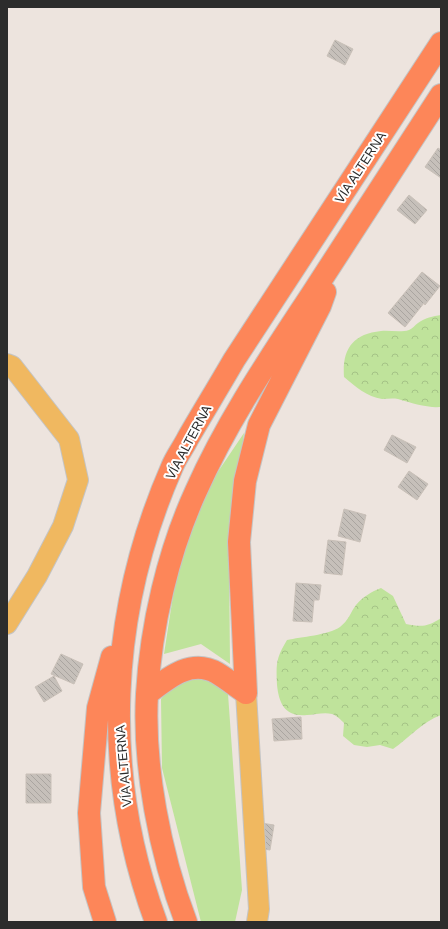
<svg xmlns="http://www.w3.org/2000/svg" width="448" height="929" viewBox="0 0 448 929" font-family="Helvetica,sans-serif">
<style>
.green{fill:#bfe39b}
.forest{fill:url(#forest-crowns)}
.building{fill:url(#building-back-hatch);stroke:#c9c0b8}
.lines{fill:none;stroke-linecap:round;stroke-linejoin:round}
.major-casing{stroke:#c4c4c4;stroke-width:22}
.highway-casing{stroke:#c4c4c4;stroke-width:24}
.major{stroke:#f0b860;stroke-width:20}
.highway{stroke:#fd8659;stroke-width:22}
.labels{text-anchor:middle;stroke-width:4;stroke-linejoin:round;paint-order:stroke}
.street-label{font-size:13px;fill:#2c2c2c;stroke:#fff}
</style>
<defs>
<pattern id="forest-crowns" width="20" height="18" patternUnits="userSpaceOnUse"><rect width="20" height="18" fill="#bfe39b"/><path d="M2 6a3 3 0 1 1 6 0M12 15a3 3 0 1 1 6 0" fill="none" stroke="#a4c386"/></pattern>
<pattern id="building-back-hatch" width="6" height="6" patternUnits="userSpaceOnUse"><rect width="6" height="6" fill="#c6c0ba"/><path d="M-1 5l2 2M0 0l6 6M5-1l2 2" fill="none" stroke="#aaa5a0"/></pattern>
</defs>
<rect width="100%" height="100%" fill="#ede4de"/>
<path class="green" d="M244,433L229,563L230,664L201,644L164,654L177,570L209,485Z
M192,676L212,681L228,694L242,890L235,922H201L162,768L161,699L172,685Z"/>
<path class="forest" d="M441,315V407C426,408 412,403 398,399C392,398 387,399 382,399C367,397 355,386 344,377C342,350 352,334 381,331C390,330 400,333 409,330C412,329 415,325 418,323C425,318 433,316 441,315Z
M381,588L393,596L406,624C421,627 428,627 441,618V715C422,722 409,738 393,749L380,745L367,747L354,745L343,736L344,723C341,720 336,715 332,714C323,712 315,715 307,715C285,717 279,704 277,685C276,664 276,658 287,640C301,637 328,635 340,627C349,620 350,613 356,605C364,596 371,592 381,588Z"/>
<path class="building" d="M335,40L353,49L345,65L327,56Z
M438,148L441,150V178L425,167Z
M409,195L427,210L415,224L397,210Z
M422,272L440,286L425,305L424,303L405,327L388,313Z
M392,435L416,447L407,463L384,450Z
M409,471L428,484L417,500L398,487Z
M344,509L366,515L360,542L338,536Z
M328,540L346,542L342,575L324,573Z
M296,583L321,585L319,600H314L312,622L293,621Z
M61,654L83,664L74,684L51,674Z
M54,676L62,691L44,702L35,687Z
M301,717L302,739L274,741L272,719Z
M26,774H51V803H26Z
M261,823L274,825L270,850L257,848Z"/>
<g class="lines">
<g class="major-casing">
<path id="major" d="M7,364L12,366L69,439L78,480L63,526L37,576L7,624
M246,693L259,909L257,922"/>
</g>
<g class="highway-casing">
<path id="highway" d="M246,693L239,542L245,481L259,425L320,306L325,292
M147,694C168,678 191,658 217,673C227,679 237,687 246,693
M105,922L94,887L89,813L98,708L112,657
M156,922C101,773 108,613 172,467C176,457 183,448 188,438C203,412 219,386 234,360L441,43
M186,922C160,854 143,766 147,694C151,626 168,552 196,491C227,421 270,358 312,294C355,228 398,161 441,95"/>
</g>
<use href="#major" class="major"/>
<use href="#highway" class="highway"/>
</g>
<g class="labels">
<g class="street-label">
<text transform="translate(360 167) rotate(-57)" y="5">VÍA ALTERNA</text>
<text transform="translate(188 442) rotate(-62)" y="5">VÍA ALTERNA</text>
<text transform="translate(123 766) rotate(-95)" y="5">VÍA ALTERNA</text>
</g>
</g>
<rect width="448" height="929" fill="none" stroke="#2c2c2c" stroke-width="16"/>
</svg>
